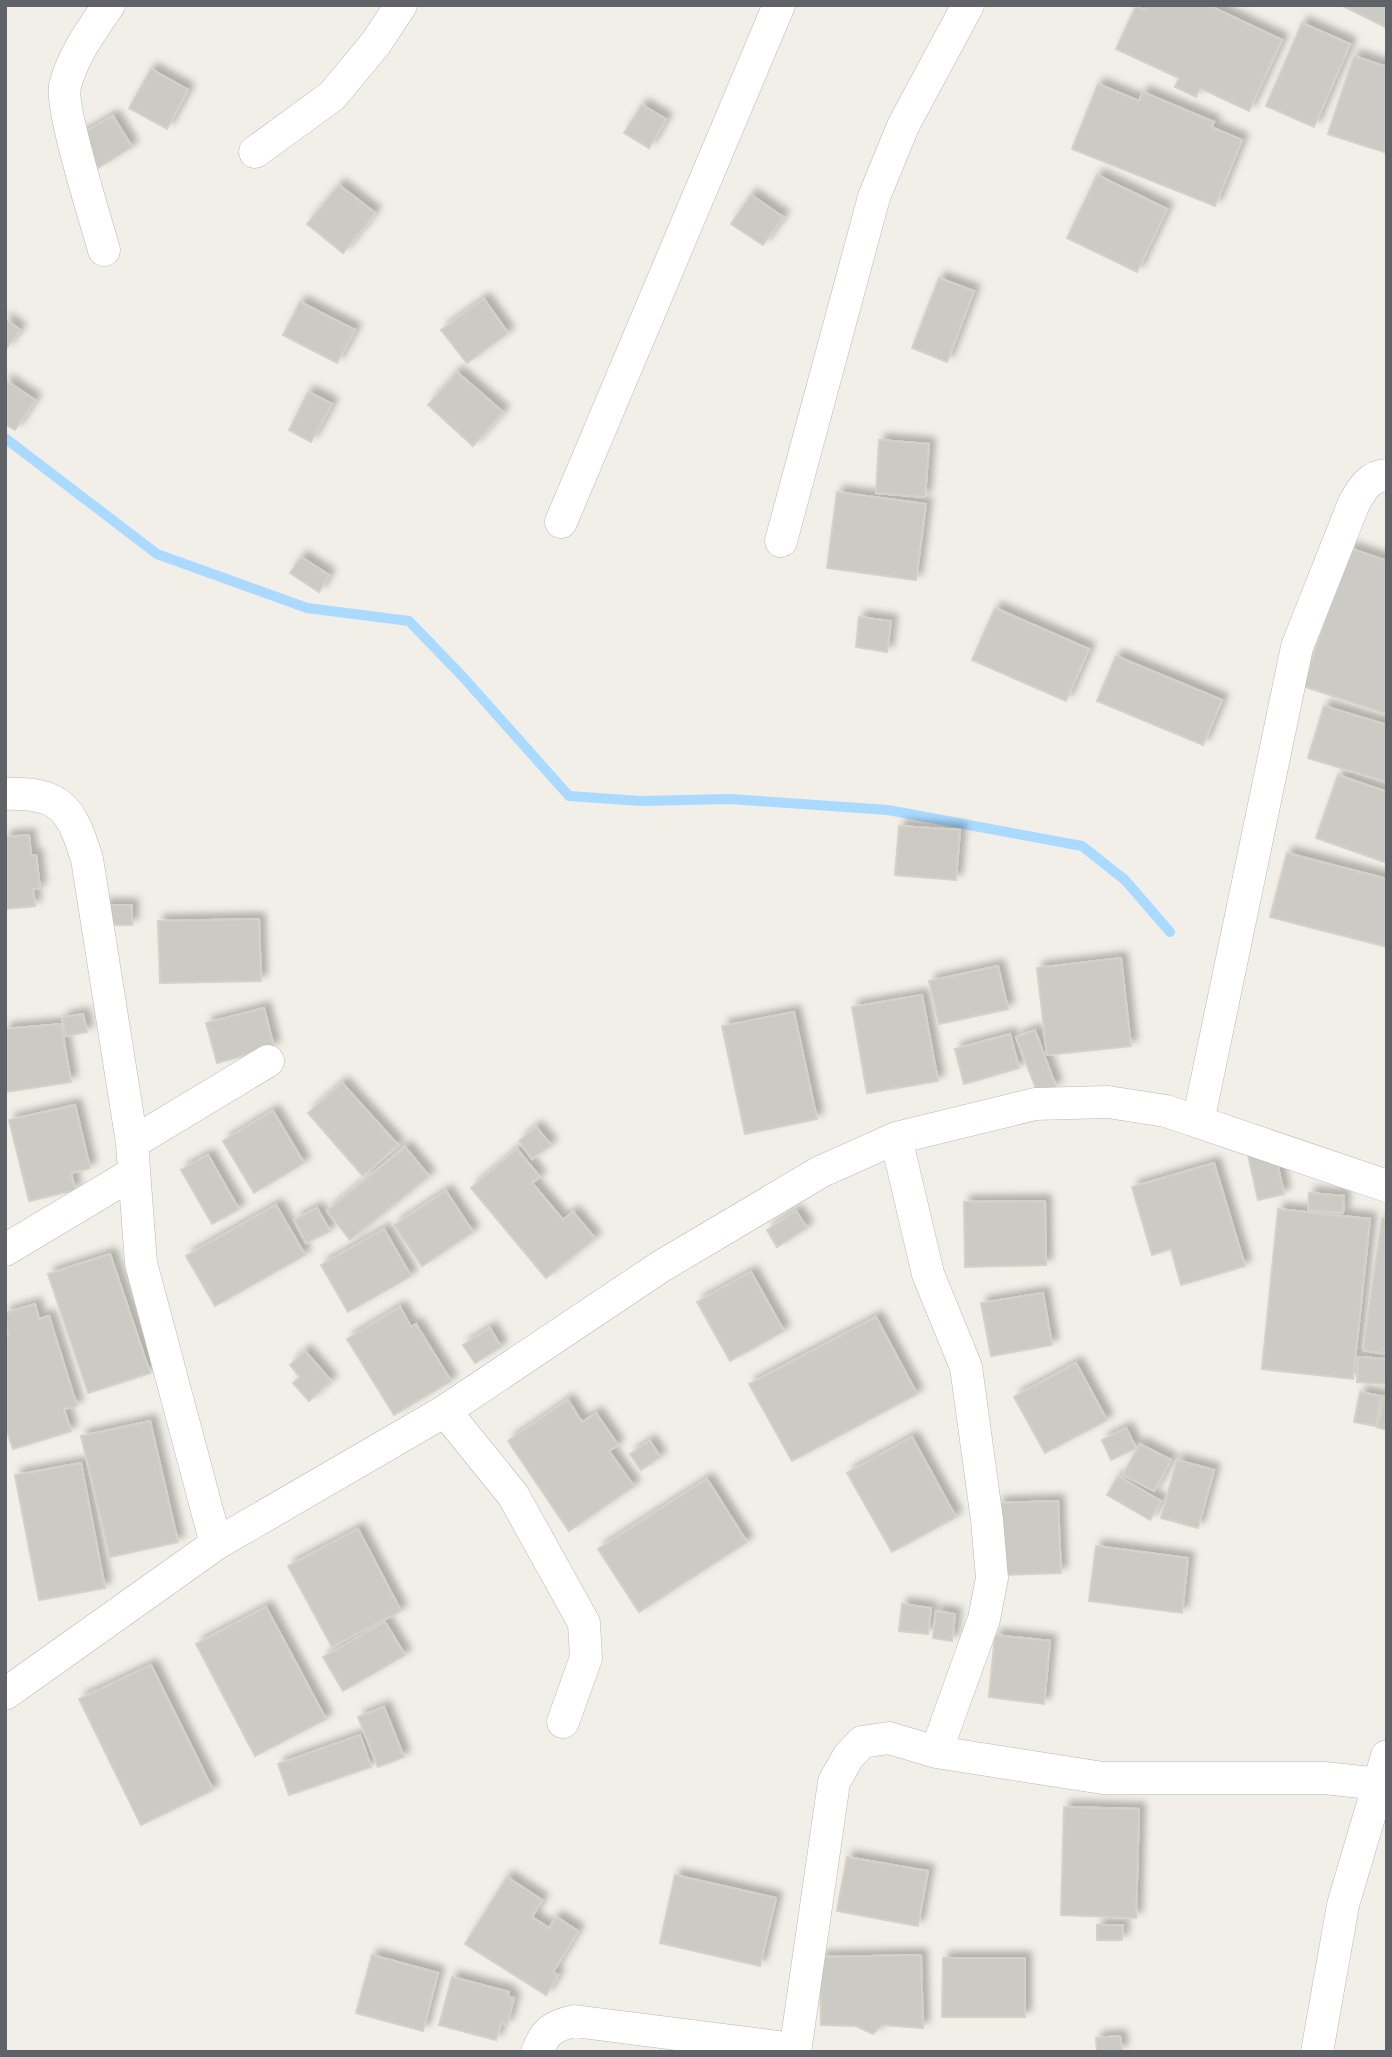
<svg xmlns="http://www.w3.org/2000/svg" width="1392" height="2057" viewBox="0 0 1392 2057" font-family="'Asap Condensed',sans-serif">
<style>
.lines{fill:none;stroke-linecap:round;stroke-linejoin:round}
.stream{stroke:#aadaff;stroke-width:10}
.building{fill:#cccac5;stroke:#d6d1c6;stroke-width:2;filter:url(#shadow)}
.minor-casing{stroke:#b5b8bc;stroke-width:33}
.minor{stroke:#fff;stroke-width:32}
</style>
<defs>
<filter id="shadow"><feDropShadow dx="6" dy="-6" stdDeviation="3.5" flood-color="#0004"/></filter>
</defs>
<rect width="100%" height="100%" fill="#f1efe8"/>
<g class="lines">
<path class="stream" d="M5,438L157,554L307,608L409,621L463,677L569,796L641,801L730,799L888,810L1082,846L1125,880L1170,932"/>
</g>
<path class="building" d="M1147,5H1208L1282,40L1249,111L1200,88L1196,97L1175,87L1179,78L1116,49L1136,6L1145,10Z
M1341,5H1387V28Z
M1302,23L1350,44L1314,127L1266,106Z
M1354,56L1387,67V153L1328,134Z
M151,69L188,90L167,129L129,108Z
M1098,84L1139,101L1143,92L1214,122L1211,127L1242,140L1215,206L1072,149Z
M642,105L666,119L649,148L624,133Z
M113,116L132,147L98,168L78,136Z
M1097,175L1167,209L1137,272L1067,238Z
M339,185L375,213L343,253L307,224Z
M751,195L783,217L763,245L731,224Z
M939,278L974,291L947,362L912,348Z
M484,299L508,333L467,363L441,330Z
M300,302L355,330L337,363L283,335Z
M5,319L20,330L5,350Z
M457,372L503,412L473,446L428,405Z
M5,380L35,400L15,430L5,424Z
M308,392L332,404L311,442L289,430Z
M879,440L929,444L925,497L876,493Z
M837,492L926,504L916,580L827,568Z
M1349,548L1387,561V714L1303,686Z
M301,557L329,575L319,592L290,573Z
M995,608L1089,649L1066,701L972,660Z
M859,617L891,621L887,652L856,647Z
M1116,656L1222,700L1203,745L1097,701Z
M1324,706L1387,725V782L1308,758Z
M1338,775L1387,792V863L1316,838Z
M899,826L960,830L956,880L895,875Z
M29,835L31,855H36L40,889H33L35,906L5,909V837Z
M1287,853L1387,879V947L1270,917Z
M103,905H132V925H104Z
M259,919L261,981L160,983L158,921Z
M1121,958L1131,1046L1047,1055L1037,968Z
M998,966L1008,1009L939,1024L929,981Z
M922,995L938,1081L867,1093L852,1007Z
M264,1008L274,1047L217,1063L206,1023Z
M794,1012L817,1119L745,1134L722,1026Z
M83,1014L87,1032L66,1036L62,1018Z
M61,1024L71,1082L5,1092V1029Z
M1035,1030L1056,1087L1038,1094L1016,1037Z
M1010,1034L1019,1068L964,1084L955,1049Z
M342,1083L398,1145L363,1176L308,1113Z
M75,1105L90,1168L71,1173L75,1190L29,1201L9,1120Z
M273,1111L304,1163L254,1193L223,1141Z
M536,1127L551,1145L532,1159L519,1141Z
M405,1147L429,1176L350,1240L327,1211Z
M517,1149L540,1177L532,1183L563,1220L573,1212L595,1238L546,1278L471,1188Z
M1274,1149L1284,1194L1258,1200L1248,1155Z
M208,1155L239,1209L212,1224L181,1170Z
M1214,1163L1245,1266L1181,1285L1171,1249L1152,1255L1132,1187Z
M446,1191L473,1232L422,1266L394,1225Z
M1309,1193L1344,1196L1343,1213L1308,1210Z
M1045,1201L1046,1265L965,1267L964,1202Z
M276,1205L305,1255L215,1306L186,1256Z
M317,1208L330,1231L306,1243L294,1220Z
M1278,1209L1370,1219L1353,1379L1262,1369Z
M796,1211L807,1228L777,1247L767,1230Z
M1382,1218L1387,1219V1354L1363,1350Z
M384,1229L411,1276L348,1312L321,1265Z
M110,1254L150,1373L88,1393L48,1274Z
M751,1272L784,1331L730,1361L697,1302Z
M1043,1293L1052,1345L991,1356L981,1303Z
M35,1304L39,1319L49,1316L77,1406L64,1409L71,1431L13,1449L5,1425V1336L9,1335L5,1313Z
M400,1307L411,1327L416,1324L451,1381L394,1415L347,1339Z
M876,1317L917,1394L792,1461L749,1384Z
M490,1328L501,1347L475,1363L463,1345Z
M305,1351L331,1381L309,1401L293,1383L300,1377L290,1365Z
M1358,1357L1387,1359V1384L1357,1382Z
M1076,1363L1107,1420L1045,1453L1014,1397Z
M1360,1392L1381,1396L1376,1426L1354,1422Z
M1384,1396L1387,1397V1430L1377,1427Z
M568,1400L582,1422L596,1413L618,1445L609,1451L634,1486L569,1531L508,1441Z
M150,1421L178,1542L110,1557L81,1436Z
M1126,1428L1136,1448L1111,1460L1102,1440Z
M912,1437L956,1517L892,1552L847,1473Z
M650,1441L660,1457L641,1470L630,1454Z
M1140,1444L1171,1460L1154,1491L1123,1475Z
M1177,1460L1214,1470L1198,1528L1161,1518Z
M81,1463L105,1588L39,1600L15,1475Z
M1118,1476L1161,1501L1150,1520L1107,1495Z
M707,1479L747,1542L639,1612L598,1549Z
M1058,1501L1061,1573L1001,1575L998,1503Z
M358,1529L401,1611L332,1647L288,1566Z
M1096,1546L1188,1558L1182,1613L1089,1601Z
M902,1604L931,1608L928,1634L899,1631Z
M266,1607L326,1719L255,1756L196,1644Z
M936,1611L955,1614L952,1641L933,1638Z
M385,1622L405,1655L343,1691L323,1657Z
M995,1635L1050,1641L1044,1704L989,1697Z
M151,1665L213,1790L141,1825L79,1699Z
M384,1707L404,1757L378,1767L358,1717Z
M360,1735L371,1767L289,1795L278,1764Z
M1064,1807L1139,1809L1136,1918L1061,1915Z
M847,1857L928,1871L918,1926L837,1911Z
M675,1875L776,1898L760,1966L660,1943Z
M507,1877L542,1900L532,1917L549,1928L556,1917L578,1931L553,1972L558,1975L546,1995L465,1944Z
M1097,1925H1123L1122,1940H1097Z
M372,1955L438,1973L423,2031L356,2013Z
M921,1955L923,2028L882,2025L873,2034L856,2026L821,2025L820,1957Z
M943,1958H1025V2017H942Z
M452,1977L509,1992L508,1997L514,1998L507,2025L501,2023L496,2040L439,2025Z
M1120,2036L1122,2051L1097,2052L1096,2038Z"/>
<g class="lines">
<g class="minor-casing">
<path id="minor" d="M255,152L332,96L376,43L401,5
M104,250C96,221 60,108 65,86C73,55 91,31 109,5
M561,522L779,5
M781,541L874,197L903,126L968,5
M5,794C61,792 71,808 87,859L132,1143L141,1263L216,1544
M1198,1122L1297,647L1354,503C1362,489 1369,476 1387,475
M896,1138L928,1274L966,1367L987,1520L992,1578L984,1619L936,1752
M132,1143L268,1061
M5,1250L132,1174
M445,1411L513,1495L584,1623L586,1658L563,1722
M5,1694L216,1544L445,1411L660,1267L820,1172L896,1138L1035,1104L1108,1102L1166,1111L1387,1186
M537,2052C545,2031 553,2026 574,2021L794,2049
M795,2052L834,1782L848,1757L862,1742L889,1738L936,1752L1103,1778H1324L1380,1784
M1317,2052L1343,1905L1387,1756"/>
</g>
<use href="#minor" class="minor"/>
</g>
<rect width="1392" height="2057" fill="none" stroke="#5f6368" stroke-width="14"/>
</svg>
